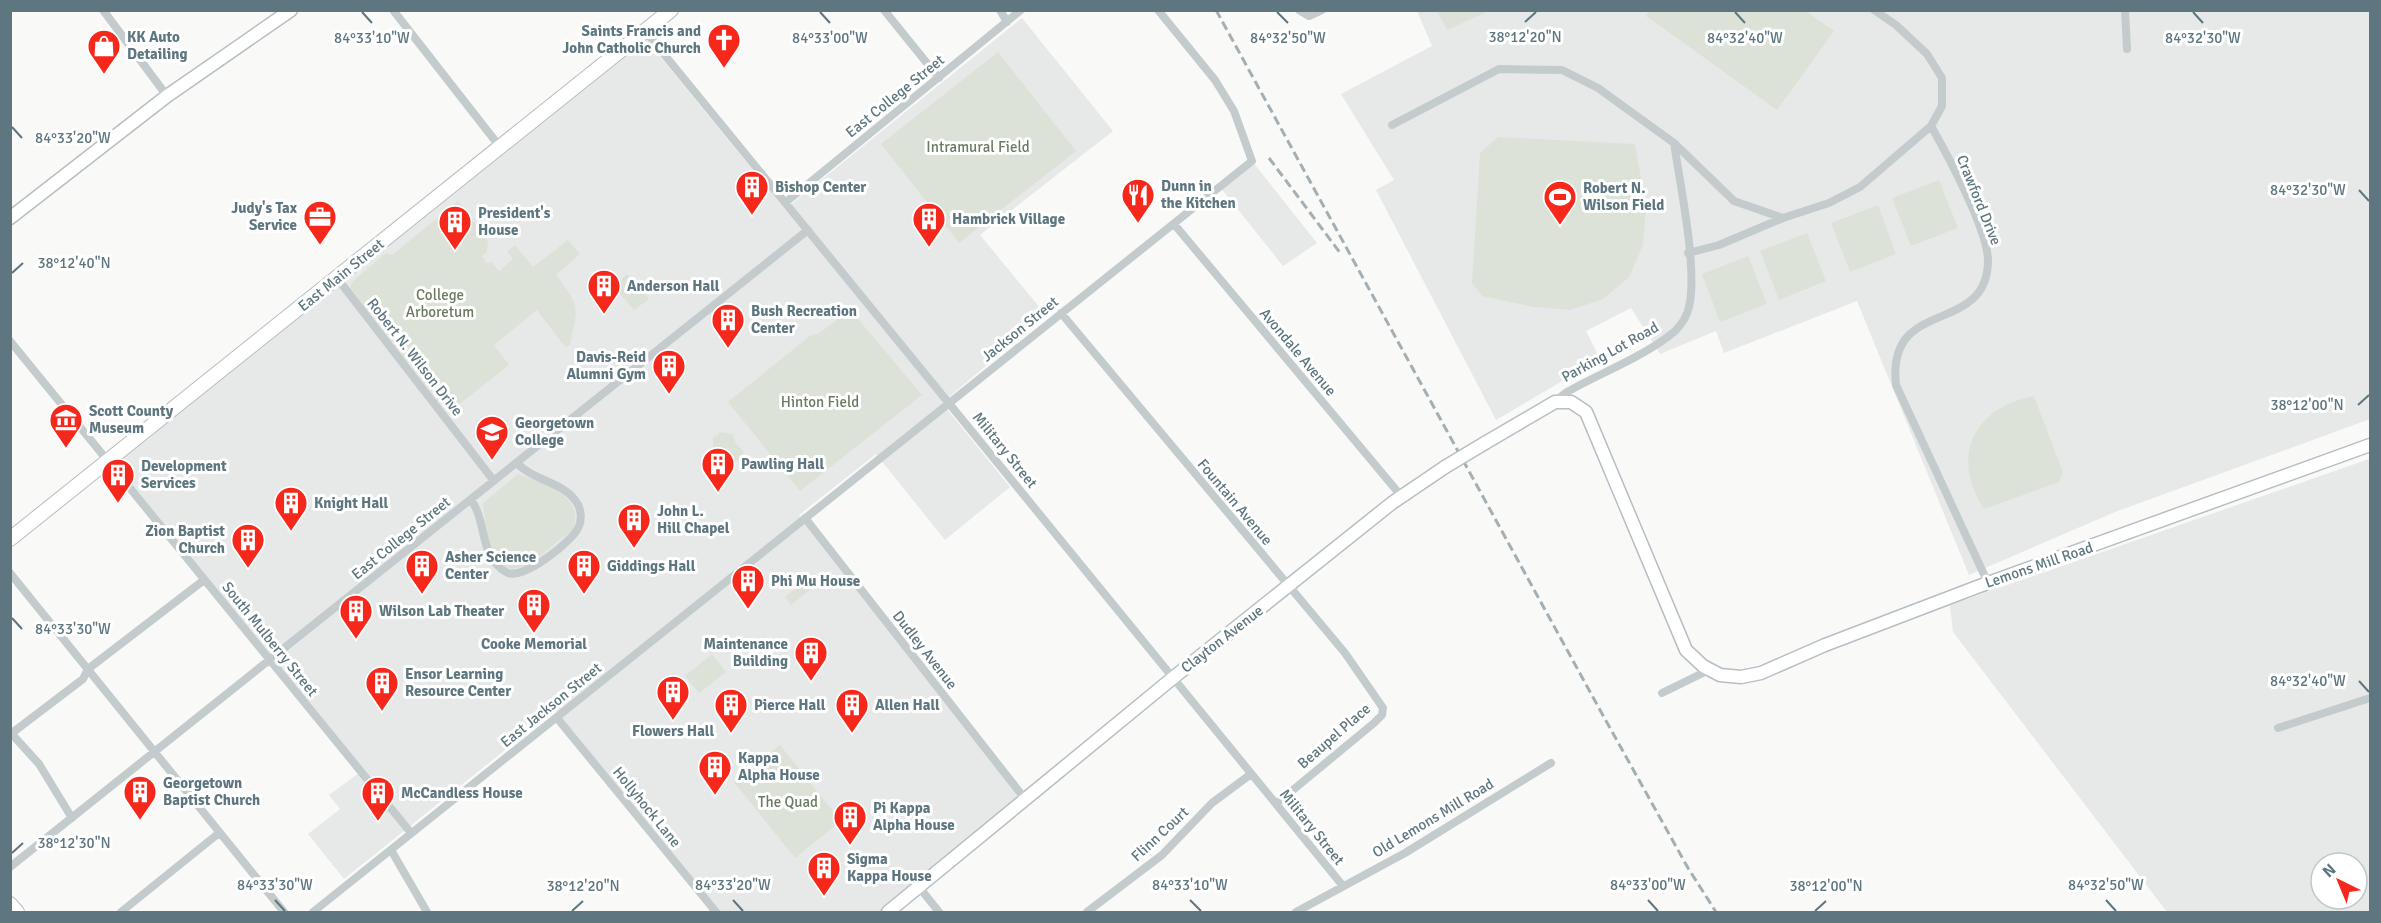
<svg xmlns="http://www.w3.org/2000/svg" width="2381" height="923" viewBox="0 0 2381 923" font-family="Signika,sans-serif">
<style>
.built{fill:#e7e9e8;fill-rule:evenodd}
.green{fill:#dce2d7}
.lines{fill:none;stroke-linecap:round;stroke-linejoin:round}
.secondary-casing{stroke:#b6bfc2;stroke-width:15}
.primary-casing{stroke:#b7bec1;stroke-width:16}
.street{stroke:#c4cbcd;stroke-width:8}
.secondary{stroke:#fff;stroke-width:12}
.primary{stroke:#fff;stroke-width:14}
.rail{stroke:#a4afb3;stroke-width:3;stroke-dasharray:9 4.5;stroke-linecap:butt}
.secondary-bridge-casing{stroke:#b6bfc2;stroke-width:15;stroke-linecap:butt}
.secondary-bridge{stroke:#fff;stroke-width:12}
.ticks{fill:none;stroke:#5d767f;stroke-width:2}
.labels{text-anchor:middle;stroke-width:6;stroke-linejoin:round;paint-order:stroke}
.poi-label{font-size:15px;font-weight:bold;fill:#5d767f;stroke:#fff;text-anchor:start}
.street-label{font-size:15px;fill:#5d767f;stroke:#fff}
.park-label{font-size:15px;fill:#6a7b61;stroke:#fff}
.ticks-label{font-size:15px;text-anchor:middle;fill:#5d767f;stroke:#fff;stroke-width:6;stroke-linejoin:round;paint-order:stroke}
</style>
<rect width="100%" height="100%" fill="#f9f9f7"/>
<path class="built" d="M1417,11H2370V419L2115,512L1969,575L1857,301L1724,353L1716,331L1660,354L1631,308L1586,331L1600,359L1496,420L1376,190L1394,180L1341,94L1432,46Z
M1022,18L1113,131L980,235L1046,315L942,403L1010,487L945,540L876,454L799,515L1021,797L880,912H720L555,710L344,879L308,834L340,809L329,795L363,770L113,465L644,37L785,209Z
M1252,161L1317,243L1283,266L1220,187Z
M2369,459L2370,912H2167L1953,632L1950,605ZM2321,863H2357V899H2321Z"/>
<path class="green" d="M1650,10L1806,11L1834,31L1777,110L1646,16Z
M1437,11H1489L1447,30Z
M998,52L1076,151L959,243L881,144Z
M1498,137L1635,144L1646,206L1643,245L1629,277L1603,299L1570,310L1534,307L1482,296L1472,283L1480,153Z
M1939,180L1958,228L1911,246L1892,198Z
M458,201L488,241L487,252L482,256L486,263L492,262L499,271L513,259L507,251L515,245L533,267L568,240L580,254L556,275C581,308 578,305 570,345L567,347L562,343L537,310L494,345L509,365L448,413L351,289V283L386,253L392,255Z
M1878,205L1896,254L1850,272L1831,223Z
M1807,233L1826,281L1779,300L1760,251Z
M1748,256L1767,304L1720,322L1702,274Z
M627,274L649,299L634,310L614,287Z
M844,315H852L859,320L922,395L800,491L728,402L811,335L818,334Z
M2034,396L2063,472L2059,482L1984,509C1950,456 1973,408 2034,396Z
M721,432L733,434L735,442L744,452L738,461L731,463L713,446V438Z
M518,474C542,483 586,495 573,529L528,566L512,569C485,561 486,525 483,503Z
M813,574L820,582L791,605L785,597Z
M712,654L726,672L699,693L685,676Z
M780,745L841,821L795,858L734,782Z"/>
<g class="lines">
<g class="secondary-casing">
<path id="secondary" d="M10,218L167,96L291,10
M1485,443L1555,402H1571L1586,412L1686,650L1703,666L1720,675L1741,677L1761,673L1825,645L1977,587L2370,445
M888,912L1174,677L1392,503L1445,467"/>
</g>
<g class="primary-casing">
<path id="primary" d="M10,539L671,10
M10,904L17,912"/>
</g>
<path class="street" d="M103,10L167,96
M393,10L500,147
M884,10L939,78
M1000,10L1007,22
M1299,10L1309,16L1322,10
M2125,10L2127,49
M645,31L1343,886
M1392,125L1499,69L1562,70L1598,88L1674,143L1734,201L1783,218L1829,203L1860,187L1931,126L1942,106V78L1927,54L1896,25L1874,10
M1931,126C1947,154 1988,230 1988,261C1987,337 1886,295 1896,385L1988,583
M786,202L1021,10
M1174,224L1402,497
M1688,253L1719,245L1783,218
M337,278L494,481
M1061,313L1345,653L1383,708L1382,715L1374,723L1276,804
M10,341L411,833
M1554,402L1567,392C1600,373 1646,356 1675,331C1681,325 1687,316 1689,307C1698,270 1680,184 1674,143
M471,500C487,521 479,557 506,572C521,582 574,541 579,526C582,519 581,509 577,503C565,482 533,481 517,463
M805,518L1025,799
M10,573L284,912
M1662,693L1709,670
M557,718L716,912
M2278,728L2370,698
M10,732L39,764L72,818
M12,733L83,679L88,669L204,580
M391,850L427,912
M10,867L808,230
M919,887L939,912
M121,912L219,833
M313,912L1252,161L1234,111L1215,80L1158,10
M1087,912L1162,855L1212,803L1251,774
M1296,912L1405,853L1551,763"/>
<use href="#secondary" class="secondary"/>
<use href="#primary" class="primary"/>
<path class="rail" d="M1216,10L1600,710L1688,868L1716,912
M1269,158L1341,254"/>
<g class="secondary-bridge-casing">
<path id="secondary-bridge" d="M1445,467L1485,443"/>
</g>
<use href="#secondary-bridge" class="secondary-bridge"/>
</g>
<path class="ticks" d="M362,12L372,23M820,12L830,23M1277,12L1288,23M1735,12L1745,23M2193,12L2203,23M1525,22L1536,12M12,127L22,138M2359,190L2369,201M12,273L23,263M2358,405L2369,395M12,618L22,629M2359,681L2369,692M12,853L23,843M275,900L285,911M733,900L743,911M1190,900L1201,911M1648,900L1658,911M2106,900L2116,911M572,911L583,901M1815,911L1826,901"/>
<defs>
<g id="church-pin" transform="scale(1.725)"><path d="M0 17L-7.5 6A9.5 9.5 0 1 1 7.5 6Z" fill="#f6281b" stroke="#fff"/><path d="M-1.2-6h2.4v3.5h3.3v2.4h-3.3V6h-2.4V-.1h-3.3v-2.4h3.3Z" fill="#fff"/></g>
<g id="shop-pin" transform="scale(1.725)"><path d="M0 17L-7.5 6A9.5 9.5 0 1 1 7.5 6Z" fill="#f6281b" stroke="#fff"/><path d="M-5-2.5h2.3a2.7 3.5 0 0 1 5.4 0H5L5.5 6h-11ZM-1.5-2.5h3a1.5 2.3 0 0 0-3 0Z" fill="#fff"/></g>
<g id="building-pin" transform="scale(1.725)"><path d="M0 17L-7.5 6A9.5 9.5 0 1 1 7.5 6Z" fill="#f6281b" stroke="#fff"/><path d="M-4-6H4V6H1V3H-1V6H-4ZM-2.5-4.3h1.7v1.8h-1.7ZM.8-4.3h1.7v1.8H.8ZM-2.5-1h1.7V.8h-1.7ZM.8-1h1.7V.8H.8Z" fill="#fff"/></g>
<g id="restaurant-pin" transform="scale(1.725)"><path d="M0 17L-7.5 6A9.5 9.5 0 1 1 7.5 6Z" fill="#f6281b" stroke="#fff"/><path d="M-5-6h1v4h1v-4h1v4h1v-4h1v5L-1.5 .5V6h-2V.5L-5-1ZM5-6V6H3V1.5H1.5Q1.5-4 5-6Z" fill="#fff"/></g>
<g id="stadium-pin" transform="scale(1.725)"><path d="M0 17L-7.5 6A9.5 9.5 0 1 1 7.5 6Z" fill="#f6281b" stroke="#fff"/><path d="M0-5a6.5 5 0 1 0 0 10a6.5 5 0 1 0 0-10ZM-3.5-1.8h7v3.6h-7Z" fill="#fff"/></g>
<g id="office-pin" transform="scale(1.725)"><path d="M0 17L-7.5 6A9.5 9.5 0 1 1 7.5 6Z" fill="#f6281b" stroke="#fff"/><path d="M-6-3h4V-5.5h4V-3h4V5H-6ZM-1-4.5V-3h2v-1.5ZM-6 0V1H6V0Z" fill="#fff"/></g>
<g id="museum-pin" transform="scale(1.725)"><path d="M0 17L-7.5 6A9.5 9.5 0 1 1 7.5 6Z" fill="#f6281b" stroke="#fff"/><path d="M0-6L6-3V-2H-6V-3ZM-5-1h2V3h-2ZM-1-1h2V3h-2ZM3-1h2V3H3ZM-6 4H6V6H-6Z" fill="#fff"/></g>
<g id="university-pin" transform="scale(1.725)"><path d="M0 17L-7.5 6A9.5 9.5 0 1 1 7.5 6Z" fill="#f6281b" stroke="#fff"/><path d="M0-5L7-2L0 1L-7-2ZM-4 1L0 2.5L4 1V4Q0 6-4 4Z" fill="#fff"/></g>
</defs>
<g fill-rule="evenodd">
<use href="#church-pin" x="724" y="40"/>
<use href="#shop-pin" x="104" y="46"/>
<use href="#building-pin" x="752" y="187"/>
<use href="#restaurant-pin" x="1138" y="195"/>
<use href="#stadium-pin" x="1560" y="197"/>
<use href="#office-pin" x="320" y="217"/>
<use href="#building-pin" x="929" y="219"/>
<use href="#building-pin" x="455" y="222"/>
<use href="#building-pin" x="604" y="286"/>
<use href="#building-pin" x="728" y="320"/>
<use href="#building-pin" x="669" y="366"/>
<use href="#museum-pin" x="66" y="420"/>
<use href="#university-pin" x="492" y="432"/>
<use href="#building-pin" x="718" y="464"/>
<use href="#building-pin" x="118" y="475"/>
<use href="#building-pin" x="291" y="503"/>
<use href="#building-pin" x="634" y="520"/>
<use href="#building-pin" x="248" y="540"/>
<use href="#building-pin" x="422" y="566"/>
<use href="#building-pin" x="584" y="566"/>
<use href="#building-pin" x="748" y="581"/>
<use href="#building-pin" x="534" y="605"/>
<use href="#building-pin" x="356" y="611"/>
<use href="#building-pin" x="811" y="653"/>
<use href="#building-pin" x="382" y="683"/>
<use href="#building-pin" x="673" y="692"/>
<use href="#building-pin" x="731" y="705"/>
<use href="#building-pin" x="852" y="705"/>
<use href="#building-pin" x="715" y="767"/>
<use href="#building-pin" x="140" y="792"/>
<use href="#building-pin" x="378" y="793"/>
<use href="#building-pin" x="850" y="817"/>
<use href="#building-pin" x="824" y="868"/>
</g>
<g class="labels">
<g class="poi-label">
<text x="701" y="36" text-anchor="end">Saints Francis and<tspan x="701" dy="17">John Catholic Church</tspan></text>
<text x="127" y="42">KK Auto<tspan x="127" dy="17">Detailing</tspan></text>
<text x="1161" y="191">Dunn in<tspan x="1161" dy="17">the Kitchen</tspan></text>
<text x="775" y="192">Bishop Center</text>
<text x="1583" y="193">Robert N.<tspan x="1583" dy="17">Wilson Field</tspan></text>
<text x="297" y="213" text-anchor="end">Judy's Tax<tspan x="297" dy="17">Service</tspan></text>
<text x="478" y="218">President's<tspan x="478" dy="17">House</tspan></text>
<text x="952" y="224">Hambrick Village</text>
<text x="627" y="291">Anderson Hall</text>
<text x="751" y="316">Bush Recreation<tspan x="751" dy="17">Center</tspan></text>
<text x="646" y="362" text-anchor="end">Davis-Reid<tspan x="646" dy="17">Alumni Gym</tspan></text>
<text x="89" y="416">Scott County<tspan x="89" dy="17">Museum</tspan></text>
<text x="515" y="428">Georgetown<tspan x="515" dy="17">College</tspan></text>
<text x="741" y="469">Pawling Hall</text>
<text x="141" y="471">Development<tspan x="141" dy="17">Services</tspan></text>
<text x="314" y="508">Knight Hall</text>
<text x="657" y="516">John L.<tspan x="657" dy="17">Hill Chapel</tspan></text>
<text x="225" y="536" text-anchor="end">Zion Baptist<tspan x="225" dy="17">Church</tspan></text>
<text x="445" y="562">Asher Science<tspan x="445" dy="17">Center</tspan></text>
<text x="607" y="571">Giddings Hall</text>
<text x="771" y="586">Phi Mu House</text>
<text x="379" y="616">Wilson Lab Theater</text>
<text x="534" y="649" text-anchor="middle">Cooke Memorial</text>
<text x="788" y="649" text-anchor="end">Maintenance<tspan x="788" dy="17">Building</tspan></text>
<text x="405" y="679">Ensor Learning<tspan x="405" dy="17">Resource Center</tspan></text>
<text x="754" y="710">Pierce Hall</text>
<text x="875" y="710">Allen Hall</text>
<text x="673" y="736" text-anchor="middle">Flowers Hall</text>
<text x="738" y="763">Kappa<tspan x="738" dy="17">Alpha House</tspan></text>
<text x="163" y="788">Georgetown<tspan x="163" dy="17">Baptist Church</tspan></text>
<text x="401" y="798">McCandless House</text>
<text x="873" y="813">Pi Kappa<tspan x="873" dy="17">Alpha House</tspan></text>
<text x="847" y="864">Sigma<tspan x="847" dy="17">Kappa House</tspan></text>
</g>
<g class="street-label">
<text transform="translate(895 96) rotate(-39)" y="5">East College Street</text>
<text transform="translate(1979 200) rotate(68)" y="5">Crawford Drive</text>
<text transform="translate(341 275) rotate(-39)" y="5">East Main Street</text>
<text transform="translate(1020 329) rotate(-39)" y="5">Jackson Street</text>
<text transform="translate(1298 352) rotate(50)" y="5">Avondale Avenue</text>
<text transform="translate(1610 352) rotate(-29)" y="5">Parking Lot Road</text>
<text transform="translate(415 357) rotate(52)" y="5">Robert N. Wilson Drive</text>
<text transform="translate(1005 450) rotate(51)" y="5">Military Street</text>
<text transform="translate(1235 502) rotate(50)" y="5">Fountain Avenue</text>
<text transform="translate(401 538) rotate(-39)" y="5">East College Street</text>
<text transform="translate(2039 565) rotate(-19)" y="5">Lemons Mill Road</text>
<text transform="translate(270 639) rotate(51)" y="5">South Mulberry Street</text>
<text transform="translate(1222 639) rotate(-38)" y="5">Clayton Avenue</text>
<text transform="translate(925 650) rotate(52)" y="5">Dudley Avenue</text>
<text transform="translate(551 705) rotate(-39)" y="5">East Jackson Street</text>
<text transform="translate(1334 736) rotate(-41)" y="5">Beaupel Place</text>
<text transform="translate(647 807) rotate(51)" y="5">Hollyhock Lane</text>
<text transform="translate(1433 818) rotate(-31)" y="5">Old Lemons Mill Road</text>
<text transform="translate(1312 827) rotate(51)" y="5">Military Street</text>
<text transform="translate(1160 834) rotate(-43)" y="5">Flinn Court</text>
</g>
<g class="park-label">
<text x="978" y="152">Intramural Field</text>
<text x="440" y="300">College<tspan x="440" dy="17">Arboretum</tspan></text>
<text x="820" y="407">Hinton Field</text>
<text x="788" y="807">The Quad</text>
</g>
</g>
<g class="ticks-label">
<text x="1525" y="42">38°12'20"N</text>
<text x="372" y="43">84°33'10"W</text>
<text x="830" y="43">84°33'00"W</text>
<text x="1745" y="43">84°32'40"W</text>
<text x="1288" y="43">84°32'50"W</text>
<text x="2203" y="43">84°32'30"W</text>
<text x="73" y="143">84°33'20"W</text>
<text x="2308" y="195">84°32'30"W</text>
<text x="74" y="268">38°12'40"N</text>
<text x="2307" y="410">38°12'00"N</text>
<text x="73" y="634">84°33'30"W</text>
<text x="2308" y="686">84°32'40"W</text>
<text x="74" y="848">38°12'30"N</text>
<text x="275" y="890">84°33'30"W</text>
<text x="733" y="890">84°33'20"W</text>
<text x="1190" y="890">84°33'10"W</text>
<text x="1648" y="890">84°33'00"W</text>
<text x="2106" y="890">84°32'50"W</text>
<text x="583" y="891">38°12'20"N</text>
<text x="1826" y="891">38°12'00"N</text>
</g>
<rect width="2381" height="923" fill="none" stroke="#5d767f" stroke-width="24"/>
<g transform="translate(2339 881) rotate(317)"><circle r="28" fill="#ffffff" stroke="#bec8cc" stroke-width="1.5"/>
<path d="M0-4.5L10 22L0 15L-10 22Z" fill="#f6281b"/>
<text y="-9" font-size="16" font-weight="bold" text-anchor="middle" fill="#5d767f">N</text>
</g>
</svg>
